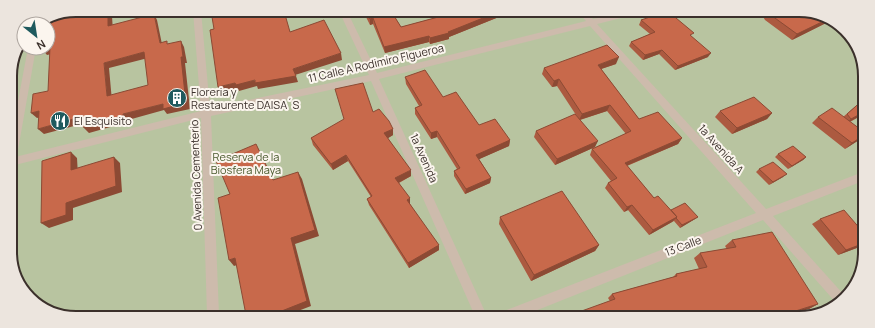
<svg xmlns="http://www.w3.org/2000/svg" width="875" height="328" viewBox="0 0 875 328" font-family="Manrope,sans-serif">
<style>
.green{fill:#b8c4a0}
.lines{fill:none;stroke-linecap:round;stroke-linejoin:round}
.minor{fill:#cdbbac;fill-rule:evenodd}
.tertiary{fill:#cdbbac;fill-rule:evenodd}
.wall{fill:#ac5a40}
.shaded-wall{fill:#8c4a34}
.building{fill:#c8694b;stroke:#8c4a34;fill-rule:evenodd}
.labels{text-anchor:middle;stroke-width:4;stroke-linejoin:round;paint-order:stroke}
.street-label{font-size:11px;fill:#3b302b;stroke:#fbf5ee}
.poi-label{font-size:11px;fill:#3b302b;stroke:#fbf5ee;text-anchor:start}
.park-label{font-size:11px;fill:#4a5a2e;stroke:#fbf5ee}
.rim{fill:none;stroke:#3b302b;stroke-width:2}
</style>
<rect width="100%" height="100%" fill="#f4ebe1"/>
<path class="green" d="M76,10L820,13L849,33L864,67L862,273L839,304L803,318L55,315L26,295L11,265L10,71L24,43V48H48V24H39Z"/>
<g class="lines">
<path class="minor" d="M193,11H201L210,108L369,75L339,11H347L377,73L586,21L578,12H587L593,19L621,13H634L633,15L597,24L766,209L863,172V181L773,216L845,296L838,305L763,220L520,317H498L500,313L504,311L756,213L590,26L379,79L487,316H475L371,81L211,116L219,315H207L201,118L11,166V158L201,111Z"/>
<path class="tertiary" d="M28,48H36L16,161L15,164L11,165V138Z
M13,65L16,68L13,77L10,78V71Z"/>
</g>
<path class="wall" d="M363,11H391L401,27L453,13L452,12H511L449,37V39L430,44L429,42L385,53L373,24L370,25Z
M761,13H820L849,33L853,42L828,22L792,40L765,20Z
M641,20L692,37L708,57L675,70L659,54L643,60L629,46L631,42L650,34L639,25Z
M616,64L601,69L639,119L682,138L678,144L627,166L654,198L671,210L698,217L695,219L680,228L674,221L672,222L649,235L628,210L624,212L605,188L608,183L611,181L590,155L592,149L626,134L607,111L580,120L595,147L555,165L534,137L536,131L578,118L557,86L552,87L542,74L544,68Z
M405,77L443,97L479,125L510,140L509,146L479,159L491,178L490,183L465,194L454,176V171L457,169L437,137L431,139L415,114V108L419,106L406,84Z
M864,99V114L850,122L859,140L845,149L812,123L818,117H843Z
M720,111L772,113L767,119L732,134L715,117Z
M373,112L393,135L388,138L411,176L399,183L410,204L439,250L409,268L369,205L367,199L371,197L348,161L333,170L313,145L311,138Z
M778,154L806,157L803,160L788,169L775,157Z
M759,169L783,177L769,185L756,172Z
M500,217L599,245L595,251L531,281L499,224Z
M820,219L862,231V246L838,255L812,224Z
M732,240L818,304L809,309L610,301L608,298L612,294L673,277L676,274L699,269L694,258L700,253L727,249L725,246Z"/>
<path class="shaded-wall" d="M92,10H96L97,20L93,14Z
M108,10L112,16L113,32L108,26Z
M498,12H511L449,37V39L430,44V38L448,32Z
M154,14L157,20L163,49L160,43Z
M373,18V24L370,25V19Z
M828,19L830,20L828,22L792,40L797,34Z
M429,36V42L385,53L384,47Z
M181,41L184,47L187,63H185L190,109L167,114L164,110L128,120V122L89,133L83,127L123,114L163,104L181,57Z
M50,47L56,53L47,55L42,49Z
M662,50L659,54L643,60L645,55Z
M144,52L148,58L109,68L112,101L107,96L104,63Z
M341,53L342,60L295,75L293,69Z
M711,53L708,57L675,70L678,66Z
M619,57L616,64L595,71L598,65Z
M296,76L298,82L258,89L257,86L239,91L238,89L222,93L218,87L235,83Z
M559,79L557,86L552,87L554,81Z
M610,105L607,111L579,120L582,114Z
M39,111L45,116L37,118L31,113Z
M864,112V114L845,124L851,119Z
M772,113L767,119L732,134L737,128Z
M84,116L89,122L44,134L38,129Z
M393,129V135L385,140L384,133Z
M437,131V137L431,139V133Z
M863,136L859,140L845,149L852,143Z
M682,138L678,144L621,168L625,163Z
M510,140L509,146L475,161L476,155Z
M598,141L595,147L555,165L557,159Z
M256,144L260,152L277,187L273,180Z
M71,152L77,158L78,176L71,170Z
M346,155L348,161L333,170L331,164Z
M114,157L120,163L122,192L73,208V220L49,228L41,223L66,203Z
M806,157L803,160L788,169L792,166Z
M411,170V176L396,184L395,178Z
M298,172L302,179L319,236L295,244L311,306L285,316H269L291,238Z
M787,174L783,177L769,185L773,182Z
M491,178L490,183L465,194L466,189Z
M410,198V204L407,200Z
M632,205L628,210L624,212L627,207Z
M677,217L672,222L649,235L653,230Z
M698,217L695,219L680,228L682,225Z
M862,244V246L838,255L846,250Z
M439,245V250L409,268L408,263Z
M599,245L595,251L531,281L534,275Z
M235,258L240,264L234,266L229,260Z
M818,304L809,309L778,318H773Z"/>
<path class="building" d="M76,10H92L93,14L108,10V26L154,14L160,43L167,41V44L181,41L183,57H181L186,103L163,109V104L123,114V116L83,127L84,116L38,129L39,111L31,113L33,94L48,91L50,47L48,48V24H44L45,23L47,22V21ZM144,52L148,85L107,96L104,63Z
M211,11H284L290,32L324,20L341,53L293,69L296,76L255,83V80L236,85L235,83L218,87L210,30L214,29Z
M365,11H391L401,27L457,12H498L448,32L449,33L430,38L429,36L384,47L373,18L370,19Z
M662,13H670L694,33L690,35L711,53L678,66L662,50L645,55L631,42L655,32L641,20Z
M768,13H820L828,19L797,34Z
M607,45L619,57L598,65L639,119L658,112L682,138L625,163L654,198L658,196L677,217L653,230L632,205L627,207L608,183L617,178L592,149L631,131L610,105L582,114L559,79L554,81L544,68Z
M425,70L443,97L456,92L479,125L495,119L510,140L476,155L491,178L466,189L454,171L460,168L437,131L431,133L415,108L422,105L405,77Z
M363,83L373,112L379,109L389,121L393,129L384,133L411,170L395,178L410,198L407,200L439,245L408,263L367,199L372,196L346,155L331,164L311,138L344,119L335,89Z
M754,97L772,113L737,128L720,111Z
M864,99V112L851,119L847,114Z
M832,108L864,132L863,136L852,143L818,117Z
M575,114L598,141L557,159L536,131Z
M256,144L273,180L298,172L315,230L291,238L307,301L269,316L246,315L235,258L229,260L218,198L230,194L216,161Z
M793,146L806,157L792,166L778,154Z
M71,152V170L114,157L116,186L66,203V215L41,223L42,161Z
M773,162L787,174L773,182L759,169Z
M562,191L599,245L534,275L500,217Z
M685,203L698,217L682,225L676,218L677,217L671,210Z
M844,210L862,231V244L846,250L820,219Z
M772,232L818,304L773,318L565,317L615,299L612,294L677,276L676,274L707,267L700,253L736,247L732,240Z"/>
<defs>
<g id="building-disc" transform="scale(1)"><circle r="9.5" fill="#1f5a5e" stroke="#fbf5ee"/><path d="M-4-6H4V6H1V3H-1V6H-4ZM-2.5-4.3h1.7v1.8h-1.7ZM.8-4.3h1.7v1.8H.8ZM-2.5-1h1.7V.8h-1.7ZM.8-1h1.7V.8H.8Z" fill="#fff"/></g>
<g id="restaurant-disc" transform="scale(1)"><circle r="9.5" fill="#1f5a5e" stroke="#fbf5ee"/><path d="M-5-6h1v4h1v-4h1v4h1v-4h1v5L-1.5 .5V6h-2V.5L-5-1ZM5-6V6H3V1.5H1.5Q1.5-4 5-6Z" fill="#fff"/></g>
</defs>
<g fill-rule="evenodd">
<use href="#building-disc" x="177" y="98"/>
<use href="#restaurant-disc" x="60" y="121"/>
</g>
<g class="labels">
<g class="street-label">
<text transform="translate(376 63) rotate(-13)" y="4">11 Calle A Rodimiro FIgueroa</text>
<text transform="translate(721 149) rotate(48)" y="4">1a Avenida A</text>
<text transform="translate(424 158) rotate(66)" y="4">1a Avenida</text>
<text transform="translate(196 175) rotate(-92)" y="4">0 Avenida Cementerio</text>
<text transform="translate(683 246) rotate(-21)" y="4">13 Calle</text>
</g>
<g class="poi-label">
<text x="191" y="96">Floreria y<tspan x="191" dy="13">Restaurente DAISA´S</tspan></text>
<text x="74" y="125">El Esquisito</text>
</g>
<g class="park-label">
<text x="246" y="161">Reserva de la<tspan x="246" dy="13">Biosfera Maya</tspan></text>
</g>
</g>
<path d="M0 0H875V328H0ZM76 17H799A59 59 0 0 1 858 76V252A59 59 0 0 1 799 311H76A59 59 0 0 1 17 252V76A59 59 0 0 1 76 17Z" fill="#ece5de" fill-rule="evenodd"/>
<path class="rim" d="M76 17H799A59 59 0 0 1 858 76V252A59 59 0 0 1 799 311H76A59 59 0 0 1 17 252V76A59 59 0 0 1 76 17Z"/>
<g transform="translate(36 36) rotate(150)"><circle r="19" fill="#fbf5ee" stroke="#aea6a0"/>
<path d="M0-3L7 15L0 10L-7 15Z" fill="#1f5a5e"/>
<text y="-6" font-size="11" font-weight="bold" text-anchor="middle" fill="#3b302b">N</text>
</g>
</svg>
